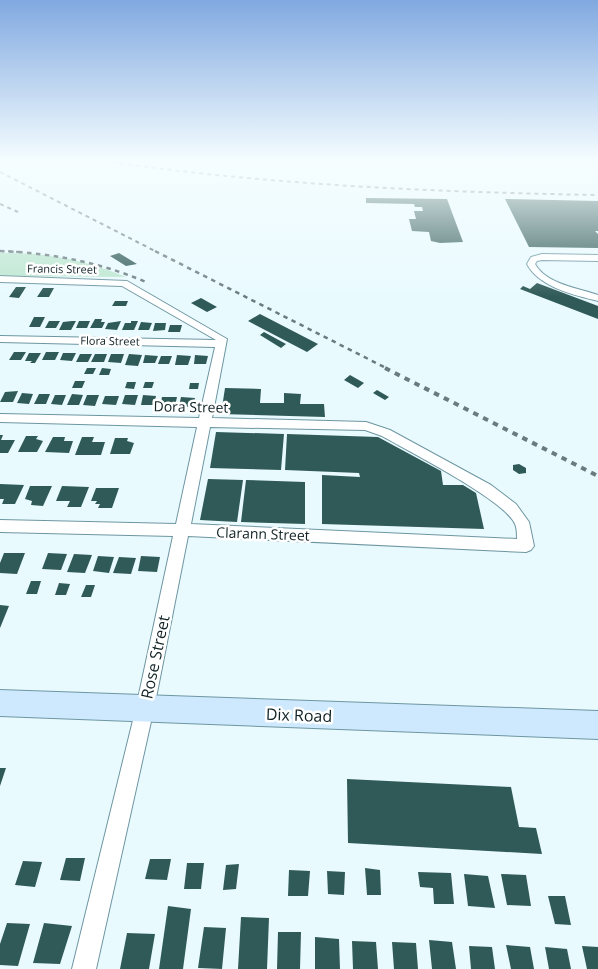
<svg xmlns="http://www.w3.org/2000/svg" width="598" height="969" viewBox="0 0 598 969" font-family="'Open Sans',sans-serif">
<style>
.green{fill:#bde7d0}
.building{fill:#305a57}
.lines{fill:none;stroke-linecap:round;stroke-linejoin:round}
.minor-casing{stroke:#6d96a1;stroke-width:2}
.secondary-casing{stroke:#6d96a1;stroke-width:2}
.minor{fill:#fff;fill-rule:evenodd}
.secondary{fill:#cee9fe;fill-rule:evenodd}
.rail-far2{stroke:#6a7b7f;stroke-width:2;stroke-dasharray:4 4;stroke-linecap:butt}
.rail-far1{stroke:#6a7b7f;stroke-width:2.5;stroke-dasharray:4.5 4.5;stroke-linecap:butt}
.rail{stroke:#6a7b7f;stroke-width:4;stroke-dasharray:5.5 5.5;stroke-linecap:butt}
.labels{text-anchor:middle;stroke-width:5;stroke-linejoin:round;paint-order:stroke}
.far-street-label{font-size:11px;fill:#102125;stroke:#fff}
.street-label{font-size:14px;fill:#102125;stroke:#fff}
.near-street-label{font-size:16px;fill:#102125;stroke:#fff}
</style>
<rect width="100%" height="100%" fill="#e9faff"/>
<path class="green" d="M0,253C44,252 86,260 126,277L0,276Z"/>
<path class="building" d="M366,198L447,199L463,242L440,243L431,241L429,232L412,231L409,219H416L414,211H423L422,207H415L414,204L366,203Z
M505,199L598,201V231H595L598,234V248L529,247Z
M119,253L137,264L126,266L110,256Z
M537,283L598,306V319L520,289L523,286L530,289Z
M16,287H26L19,298L9,297Z
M43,288H54L49,297H37Z
M201,298L217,307L207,312L191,303Z
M115,301H128L126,306H112Z
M260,314L318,344L307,352L248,321Z
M34,317H45L40,327H29Z
M95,319H102L101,322H105L102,328H90Z
M49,321H60L56,328H45Z
M72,321H76L71,330H59L63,322Z
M79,321H90L87,328H76Z
M121,321L117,330L105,329L108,323Z
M131,321H138L134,330H122L125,323H131Z
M141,322L152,323L149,330H138Z
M155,323H166L165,330L153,331Z
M170,325H182L180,332H168Z
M264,332L286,344L281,348L260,335Z
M14,352H26L21,360H9Z
M46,352H59L55,360H42Z
M29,353H41L35,363H30L32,361H25Z
M63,353H76L72,361L60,360Z
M80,354H92L88,362H76Z
M95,354H107L104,362H91Z
M111,354H124L121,363L108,362Z
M129,354L142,355L138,366L125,365Z
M145,355L158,356L155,363H143Z
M177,355L191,356L188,365H175Z
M195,355L208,356L206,364H194Z
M161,356H172L169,364H158Z
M87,368H96L93,374H84Z
M102,368L111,369L109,375H99Z
M350,375L364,383L358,388L344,380Z
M75,381H85L82,388H72Z
M127,382H136L134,389L125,388Z
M145,382H154L152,388H143Z
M190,383H199L198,389H189Z
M225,388L261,389L260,403H284V393L301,394L300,404H324L325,417L221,414Z
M377,390L389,397L385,400L373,393Z
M18,391L13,402H0L5,392Z
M22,393L33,394L29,404L17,403Z
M39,394H50L46,404H34Z
M72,394L83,395L79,405H67Z
M55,395H66L62,405L51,404Z
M87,395H99L95,406L83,405Z
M125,395H138L135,405L122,404Z
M143,395L156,396L154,405H141Z
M105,396H119L116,405L102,404Z
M162,397H177L175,406H160Z
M181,397L195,398L193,407L179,406Z
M216,432L284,434L281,470L210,468Z
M287,434L378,437L441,471L443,485H463L476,493L484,529L322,524V475L360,477L359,473L285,470Z
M0,435H3L1,440H15L8,453H0Z
M26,436H38L36,439L43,441L37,452H18Z
M53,437H65L64,441H73L69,453L45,452Z
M82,437H94L92,442H105L101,455H75Z
M115,438H128L127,441L134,443L130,454H110Z
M519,464L526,468V473L519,474L513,470V465Z
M208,479L243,480L237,522L200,520Z
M246,480L305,482V524L241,522Z
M0,484L24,485L15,504H2L4,499H0Z
M30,486H52L43,506L31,505L32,501L25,499Z
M62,486L89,487L81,507H67L70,501H56Z
M96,488H119L112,508H98L100,504H95L97,501H91Z
M4,553H25L17,574L0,573V563Z
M48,553L67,554L61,570L42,569Z
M74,554L92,555L85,573L67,572Z
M98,556L114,557L109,573L93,571Z
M141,556L160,557L157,572L138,571Z
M119,557L136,558L131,574L113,573Z
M31,581H41L37,594H26Z
M59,583L70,584L66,595H55Z
M86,585H95L91,597H81Z
M0,605L9,606L0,628Z
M0,768H6L0,786Z
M347,779L511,787L519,827L536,828L542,854L348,843Z
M66,858H85L80,881L60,880Z
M150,859H171L167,880L145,879Z
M23,861L42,862L35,887L15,885Z
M187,863H204L201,889H184Z
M239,864L236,889L223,890L226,865Z
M365,868L380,870L381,895H367Z
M289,870L310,871L308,896H288Z
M327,871L345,872L344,895L328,894Z
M418,872L451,873L454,904H434L433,888L420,887Z
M464,874L488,876L495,908L468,906Z
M501,874L526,875L531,906L507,905Z
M548,896H565L571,925L555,924Z
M168,906L191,909L183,969H159Z
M241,917L269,918L267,969H238Z
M7,923L30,924L18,966L0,965V944Z
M44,923L72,926L60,964L33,963Z
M204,927L226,928L222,969L198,968Z
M278,932H301L300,969H277Z
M127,933L155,934L149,969H120Z
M315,937L339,939L340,969H315Z
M429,940L452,942L456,969H432Z
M352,941L376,942L378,969H353Z
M392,942L416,943L418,969H394Z
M506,945L530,947L534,969H511Z
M469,946L492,947L495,969H471Z
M582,946L598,947V969H587Z
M545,947L567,949L571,969H549Z"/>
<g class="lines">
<g class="minor-casing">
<path id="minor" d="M542,254L598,255V261L542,260L537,261L535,264C546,284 578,288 598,295V301C574,295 539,287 527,264L531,257Z
M0,276L127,281L227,339L212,418L366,422L390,430L491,485L516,504L529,522L534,546L531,550L526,552L188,536L154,708L96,969H72L136,708L173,536L0,532V520L176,524L197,427L0,422V414L199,418L215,347L0,342V336L216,340L122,286L0,282ZM210,427L365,430L382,436C408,451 505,500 515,524C517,528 517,535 517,539L191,524Z"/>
</g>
<g class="secondary-casing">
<path id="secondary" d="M0,690L598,711V739L0,716Z"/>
</g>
<use href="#minor" class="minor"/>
<use href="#secondary" class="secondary"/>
<path class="rail-far2" d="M104,161C268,185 432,192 598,195
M575,161L598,163
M0,172L157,252
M0,204L18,212
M0,251L22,252"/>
<path class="rail-far1" d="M0,251C51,253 99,262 146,282
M155,251L388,369"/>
<path class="rail" d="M385,368L598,476"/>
</g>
<linearGradient id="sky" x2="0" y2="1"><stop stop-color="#81a9e0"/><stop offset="0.54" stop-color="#f5fdff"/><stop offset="1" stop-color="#f5fdff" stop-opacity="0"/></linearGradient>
<rect width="598" height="297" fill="url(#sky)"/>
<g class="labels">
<g class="far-street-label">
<text transform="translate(62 269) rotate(1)" y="4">Francis Street</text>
<text transform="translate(110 341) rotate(1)" y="4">Flora Street</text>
</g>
<g class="street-label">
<text transform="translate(191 407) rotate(1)" y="5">Dora Street</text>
<text transform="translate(263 534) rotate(2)" y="5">Clarann Street</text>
</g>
<g class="near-street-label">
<text transform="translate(155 657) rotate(-78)" y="6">Rose Street</text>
<text transform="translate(299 715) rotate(2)" y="6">Dix Road</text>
</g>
</g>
</svg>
